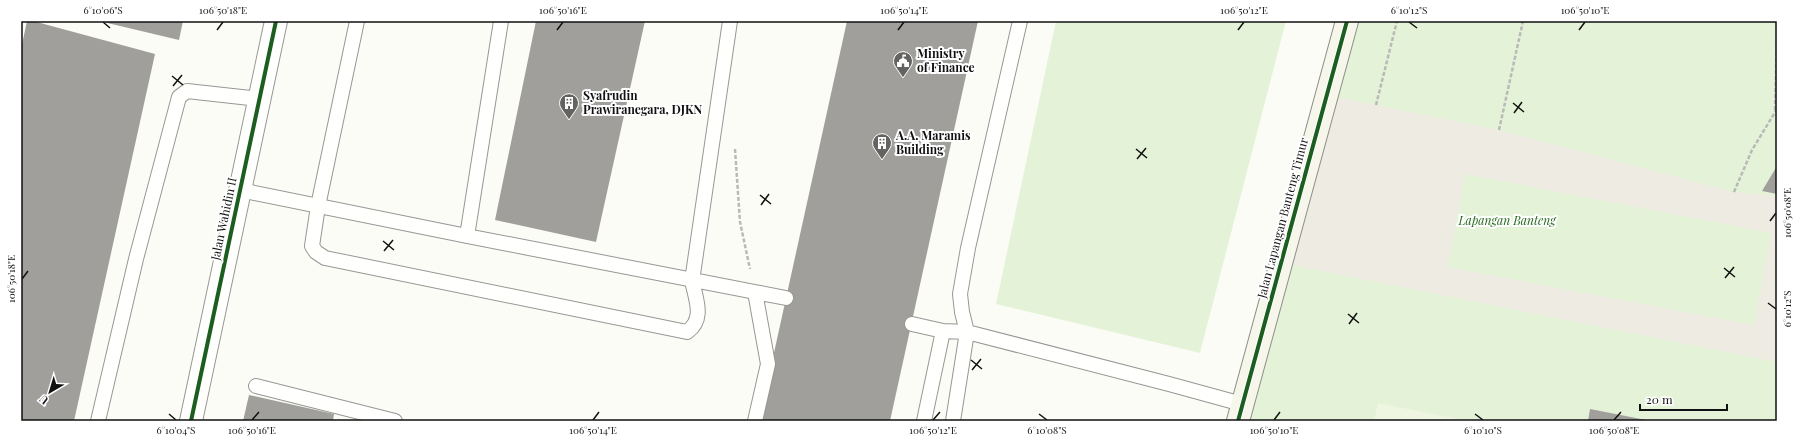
<svg xmlns="http://www.w3.org/2000/svg" width="1798" height="442" viewBox="0 0 1798 442" font-family="'Playfair Display',serif">
<style>
.green{fill:#e4f3d7}
.pitch{fill:#eef6e1}
.plaza{fill:#edebe2;fill-rule:evenodd}
.building{fill:#a19f9c}
.lines{fill:none;stroke-linecap:round;stroke-linejoin:round}
.lane-casing{stroke:#979795;stroke-width:16}
.street-casing{stroke:#979795;stroke-width:24}
.secondary-casing{stroke:#8d8d8b;stroke-width:24}
.path{stroke:#b9b9b8;stroke-width:2.5;stroke-dasharray:4 2;stroke-linecap:butt}
.lane{stroke:#fffffe;stroke-width:14}
.street{stroke:#fffffe;stroke-width:22}
.secondary{stroke:#f6f6eb;stroke-width:22}
.cycleway-casing{stroke:#fff;stroke-width:6}
.cycleway{stroke:#1b5e20;stroke-width:4}
.ticks{fill:none;stroke:#111;stroke-width:1.5}
.labels{text-anchor:middle;stroke-width:4;stroke-linejoin:round;paint-order:stroke}
.poi-label{font-size:12px;font-weight:bold;fill:#111;stroke:#fff;text-anchor:start}
.street-label{font-size:12px;fill:#111;stroke:#fff}
.park-label{font-size:12px;font-style:italic;fill:#276a1f;stroke:#fff}
.neatline{fill:none;stroke:#111;stroke-width:1.5}
.ticks-label{font-size:10px;text-anchor:middle;fill:#111}
</style>
<rect width="100%" height="100%" fill="#fcfcf7"/>
<path class="green" d="M1056,21H1286L1200,353L996,304Z
M1346,21H1777V421H1238Z"/>
<path class="pitch" d="M1378,403L1468,421H1374Z"/>
<path class="plaza" d="M1326,95L1499,130L1734,192L1777,196V362L1282,263ZM1465,174L1771,233L1754,325L1448,267Z"/>
<path class="building" d="M27,21H33L155,54L74,421H21V49Z
M99,21H183L179,40Z
M536,21H645L596,242L495,220Z
M847,21H978L890,421H759Z
M1777,166V194L1762,191Z
M249,395L334,414L333,421H243Z
M1590,409L1646,420V421H1588Z"/>
<g class="lines">
<g class="lane-casing">
<path id="lane" d="M357,21L318,206L312,246L316,252L325,258L687,332C705,319 696,300 692,281L730,21
M1020,21L968,248L960,294L962,312L967,332L1169,384L1242,404
M240,190L467,236L755,292
M467,236L501,21
M912,324L943,331L924,421
M943,331L967,332L953,421
M256,386L395,421
M98,421L136,259L179,97L187,91L259,99
M755,421L768,364L755,292L786,298"/>
</g>
<g class="street-casing">
<path id="street" d="M191,421L276,21"/>
</g>
<g class="secondary-casing">
<path id="secondary" d="M1238,421L1347,21"/>
</g>
<path class="path" d="M1376,105L1397,21
M1775,110L1777,36
M1499,130L1523,21
M735,149L740,222L750,269
M1734,192L1752,150L1777,109"/>
<use href="#lane" class="lane"/>
<use href="#street" class="street"/>
<use href="#secondary" class="secondary"/>
<g class="cycleway-casing">
<path id="cycleway" d="M191,421L276,21
M1238,421L1347,21"/>
</g>
<use href="#cycleway" class="cycleway"/>
</g>
<path class="ticks" d="M103,22L110,28M1409,22L1417,28M217,30L223,22M557,30L563,22M898,30L904,22M1238,30L1244,22M1579,30L1585,22M172,76L183,85M173,86L182,75M1513,103L1524,112M1514,113L1522,102M1136,149L1147,158M1137,159L1146,148M760,195L771,204M761,205L769,194M1770,221L1776,213M383,241L394,250M384,251L393,240M1724,268L1735,277M1725,278L1734,267M22,279L28,271M1768,303L1776,309M1348,314L1359,323M1349,324L1357,313M971,360L982,369M972,370L981,359M169,414L176,420M1039,414L1047,420M1475,414L1483,420M252,420L259,412M593,420L599,412M933,420L940,412M1274,420L1280,412M1614,420L1621,412"/>
<defs>
<g id="civic-pin" transform="scale(1)"><path d="M0 17L-7.5 6A9.5 9.5 0 1 1 7.5 6Z" fill="#636362" stroke="#fff"/><path d="M-.6-6.5H3V-4.5H.6V-3L4-1V1h2V6H-6V1h2V-1L-.6-3ZM-1.2 2.5V6h2.4V2.5Z" fill="#fff"/></g>
<g id="building-pin" transform="scale(1)"><path d="M0 17L-7.5 6A9.5 9.5 0 1 1 7.5 6Z" fill="#636362" stroke="#fff"/><path d="M-4-6H4V6H1V3H-1V6H-4ZM-2.5-4.3h1.7v1.8h-1.7ZM.8-4.3h1.7v1.8H.8ZM-2.5-1h1.7V.8h-1.7ZM.8-1h1.7V.8H.8Z" fill="#fff"/></g>
</defs>
<g fill-rule="evenodd">
<use href="#civic-pin" x="903" y="61"/>
<use href="#building-pin" x="569" y="103"/>
<use href="#building-pin" x="882" y="143"/>
</g>
<g class="labels">
<g class="poi-label">
<text x="917" y="58">Ministry<tspan x="917" dy="14">of Finance</tspan></text>
<text x="583" y="100">Syafrudin<tspan x="583" dy="14">Prawiranegara, DJKN</tspan></text>
<text x="896" y="140">A.A. Maramis<tspan x="896" dy="14">Building</tspan></text>
</g>
<g class="street-label">
<text transform="translate(1283 218) rotate(-75)" y="4">Jalan Lapangan Banteng Timur</text>
<text transform="translate(224 219) rotate(-78)" y="4">Jalan Wahidin II</text>
</g>
<g class="park-label">
<text x="1507" y="225">Lapangan Banteng</text>
</g>
</g>
<rect width="1798" height="442" fill="none" stroke="#ffffff" stroke-width="44"/>
<g transform="translate(50 392) rotate(218)" stroke="#ffffff" stroke-width="3" paint-order="stroke">
<path d="M0-3L7 15L0 10L-7 15Z" fill="#111111"/>
<text y="-6" font-size="11" font-weight="bold" text-anchor="middle" fill="#111111">U</text>
</g>
<path d="M1640 404v6h87v-6" fill="none" stroke="#111111" stroke-width="2"/>
<text x="1646" y="404" font-size="12" fill="#111111" stroke="#ffffff" stroke-width="3" paint-order="stroke">20 m</text>
<rect x="22" y="22" width="1754" height="398" class="neatline"/>
<g class="ticks-label">
<text x="103" y="14">6°10'06"S</text>
<text x="223" y="14">106°50'18"E</text>
<text x="563" y="14">106°50'16"E</text>
<text x="904" y="14">106°50'14"E</text>
<text x="1244" y="14">106°50'12"E</text>
<text x="1409" y="14">6°10'12"S</text>
<text x="1585" y="14">106°50'10"E</text>
<text transform="translate(1787 213) rotate(-90)" y="4">106°50'08"E</text>
<text transform="translate(11 279) rotate(-90)" y="4">106°50'18"E</text>
<text transform="translate(1787 309) rotate(-90)" y="4">6°10'12"S</text>
<text x="176" y="434">6°10'04"S</text>
<text x="252" y="434">106°50'16"E</text>
<text x="593" y="434">106°50'14"E</text>
<text x="933" y="434">106°50'12"E</text>
<text x="1047" y="434">6°10'08"S</text>
<text x="1274" y="434">106°50'10"E</text>
<text x="1483" y="434">6°10'10"S</text>
<text x="1614" y="434">106°50'08"E</text>
</g>
</svg>
